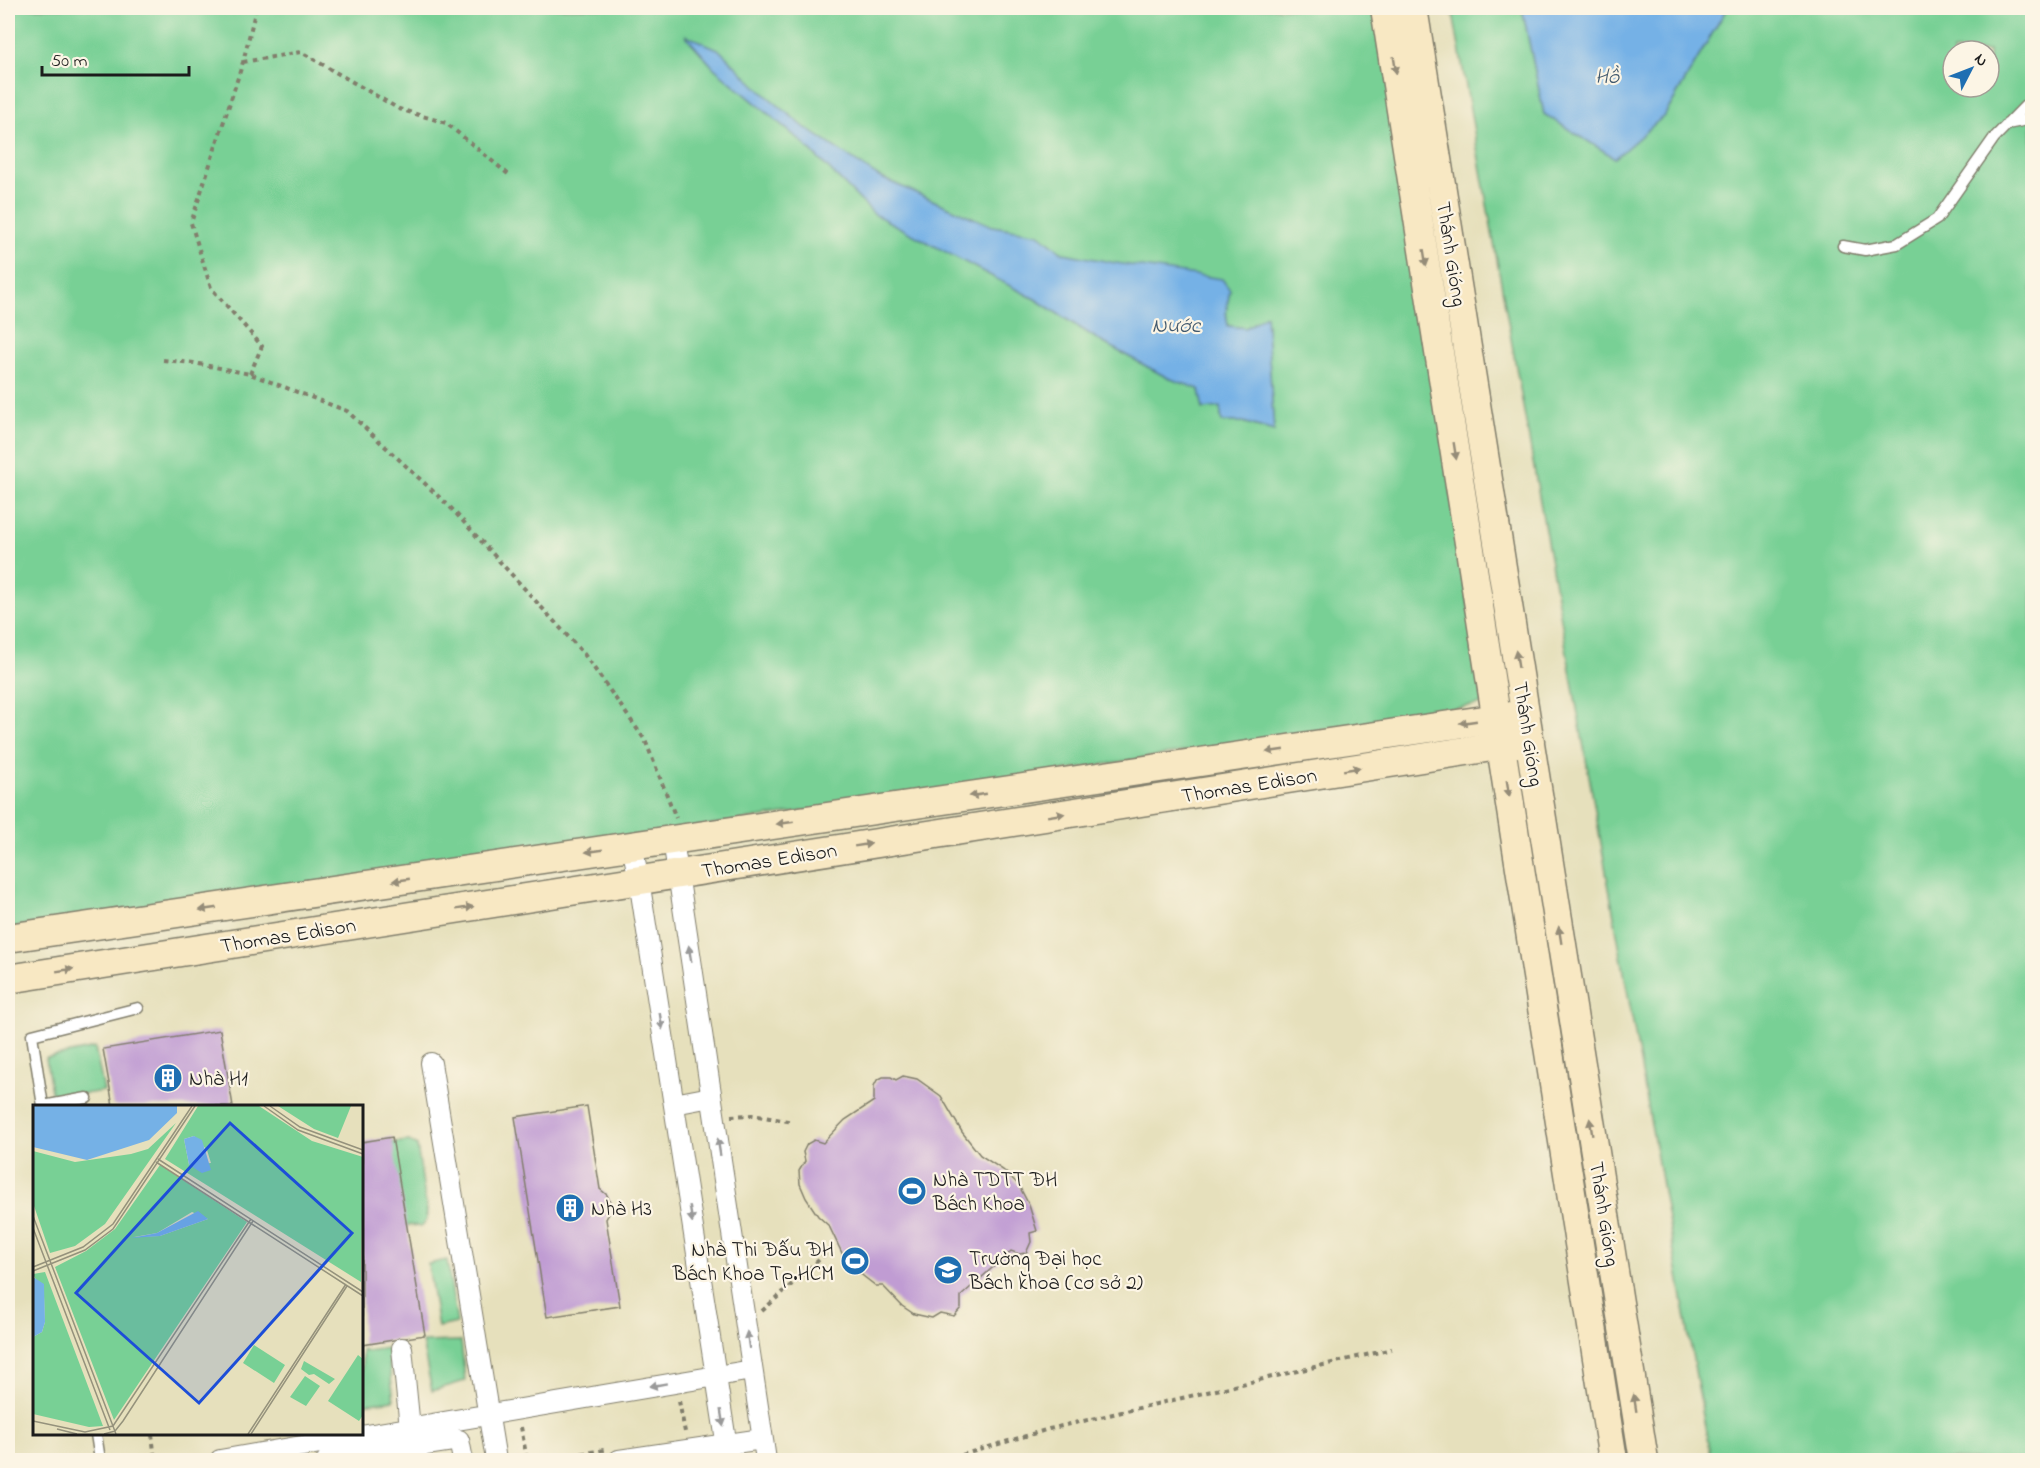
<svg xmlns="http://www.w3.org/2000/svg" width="2040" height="1468" viewBox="0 0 2040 1468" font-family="'Indie Flower',sans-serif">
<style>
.green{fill:#78d095;stroke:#4a7658;stroke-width:1.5;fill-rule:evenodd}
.water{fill:#75b1e6;stroke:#486681;stroke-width:1.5}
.building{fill:#c09cd3}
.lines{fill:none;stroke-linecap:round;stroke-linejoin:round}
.lane-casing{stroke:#817e6c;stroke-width:13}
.street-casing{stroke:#817e6c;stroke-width:22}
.secondary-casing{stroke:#817e6c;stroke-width:31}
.path{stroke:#817e6c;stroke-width:4;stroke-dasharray:4.5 4.5;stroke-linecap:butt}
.lane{stroke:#fff;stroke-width:10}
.street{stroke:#fff;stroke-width:20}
.secondary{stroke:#f8e8c3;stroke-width:28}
.oneway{fill:#958c78}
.oneway2{fill:#999}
.labels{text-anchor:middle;stroke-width:4.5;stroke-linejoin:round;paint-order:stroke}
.street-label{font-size:21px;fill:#1c1c1c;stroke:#fcf5e5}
.poi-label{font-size:21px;fill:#1c1c1c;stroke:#fcf5e5;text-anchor:start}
.water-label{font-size:22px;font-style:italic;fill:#40586d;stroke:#fcf5e5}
.inset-road{fill:none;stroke:#95927c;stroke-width:1.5}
.view{fill:#1d4ed8;fill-opacity:0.15;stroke:#1d4ed8;stroke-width:3}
.inset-edge{fill:none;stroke:#1c1c1c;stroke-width:3}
</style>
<rect width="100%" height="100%" fill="#fcf5e5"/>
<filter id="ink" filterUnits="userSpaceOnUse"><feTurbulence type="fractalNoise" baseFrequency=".0167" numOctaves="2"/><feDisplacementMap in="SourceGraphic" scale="12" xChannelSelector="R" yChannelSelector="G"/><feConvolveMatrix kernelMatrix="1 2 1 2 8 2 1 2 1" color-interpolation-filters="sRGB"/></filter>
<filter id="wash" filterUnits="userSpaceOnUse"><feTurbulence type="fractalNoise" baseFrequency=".008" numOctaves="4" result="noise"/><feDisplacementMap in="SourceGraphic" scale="24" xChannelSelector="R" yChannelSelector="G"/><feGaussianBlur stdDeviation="1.35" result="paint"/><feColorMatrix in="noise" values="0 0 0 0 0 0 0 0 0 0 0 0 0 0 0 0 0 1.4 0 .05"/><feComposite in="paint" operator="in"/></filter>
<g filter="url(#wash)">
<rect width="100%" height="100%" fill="#e6e0bc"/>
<path class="green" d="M8,8H1378L1483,704L894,798L8,928ZM686,36L761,91L804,127L879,177L992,226L1039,234L1063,253L1230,290L1226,312L1228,326L1246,328L1266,316L1274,431L1242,422H1222L1220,407L1203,409L1199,389L1168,378L1102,342L1035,299L874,214L802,142L714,68Z
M1452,8H1522L1544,114L1615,157L1665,115L1727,8H2032V1460H1711ZM1953,51H1989V87H1953Z
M95,1048L104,1091L52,1099L46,1058Z
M409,1141L417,1146L427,1211V1220L422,1226L404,1225L389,1143Z
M447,1260L457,1323L438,1327L428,1264Z
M461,1341L465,1381L432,1391L422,1342Z
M387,1348L394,1400L362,1404V1349L367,1351Z"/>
<path class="water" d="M1522,8H1727L1665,115L1615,158L1544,114Z
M685,35L718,49L761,91L804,127L879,177L992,226L1039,234L1063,253L1116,263L1222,279L1230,290L1226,312L1228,326L1246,328L1266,315L1274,431L1243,422H1222L1220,407L1203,409L1199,389L1168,378L1102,342L1035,299L874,214L802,142L714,68Z"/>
<g id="blocks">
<path class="building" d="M220,1030L233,1106H113L103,1049Z
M903,1076L917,1079L941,1096L962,1132L980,1155L1003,1170L1018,1184L1029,1205L1037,1231L1030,1233L1031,1242L1026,1253L1019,1254L1011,1251L961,1296V1308L954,1316L940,1313L932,1318L914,1314L902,1306L883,1286H876L863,1276L842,1253L829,1226L818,1216L806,1198L800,1184L799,1171L805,1161L803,1152L807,1144L814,1140L823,1143L845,1120L874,1101V1086L877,1080L883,1077H891L896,1080Z
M587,1106L600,1189L607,1195L611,1204L610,1212L606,1219L620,1306L547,1317L515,1117Z
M392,1137L425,1335L362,1345V1142Z"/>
</g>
</g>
<g filter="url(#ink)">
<use href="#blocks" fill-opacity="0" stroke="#817e6c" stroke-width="1.5"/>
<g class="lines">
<g class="lane-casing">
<path id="lane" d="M2007,124L2032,119
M1843,246L1865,250L1897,244L1937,219L1994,138L2032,99
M43,1106L32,1035L138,1008
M43,1106L87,1098
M96,1434L100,1460"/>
</g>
<g class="street-casing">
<path id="street" d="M673,840L766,1460
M632,846L639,880L729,1460
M431,1063L496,1460
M674,1104L711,1097
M402,1348L410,1428
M220,1460L752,1370
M327,1460L459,1440L463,1460
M619,1460L762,1439"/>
</g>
<g class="secondary-casing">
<path id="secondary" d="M1385,8L1613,1460
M1413,8L1644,1460
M8,938L1525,714
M8,979L1530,741"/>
</g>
<path class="path" d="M243,62L301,52L399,109L446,123L508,174
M163,360L194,363L250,374L347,411L450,507L584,654L645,740L676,818
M250,374L262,346L211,288L191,223L243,62L256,8
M731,1116L752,1115L793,1122
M762,1311L831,1249
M679,1401L685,1432
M521,1427L527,1460
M152,1434L155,1460
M537,1460L604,1450
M945,1460L1049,1429L1392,1349"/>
<use href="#lane" class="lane"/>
<use href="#street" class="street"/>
<use href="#secondary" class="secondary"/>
</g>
<defs><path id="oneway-solid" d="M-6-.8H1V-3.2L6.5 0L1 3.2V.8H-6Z" transform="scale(1.5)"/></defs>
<g class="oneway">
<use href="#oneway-solid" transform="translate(1395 65) rotate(81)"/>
<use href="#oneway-solid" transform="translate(1425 258) rotate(81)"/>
<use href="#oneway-solid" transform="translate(1455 451) rotate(81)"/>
<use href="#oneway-solid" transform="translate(1517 659) rotate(-99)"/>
<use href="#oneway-solid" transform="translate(1468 722) rotate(172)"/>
<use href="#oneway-solid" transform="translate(1275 751) rotate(172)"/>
<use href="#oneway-solid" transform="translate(1352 769) rotate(-9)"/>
<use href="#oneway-solid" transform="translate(1508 788) rotate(81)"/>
<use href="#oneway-solid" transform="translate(978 795) rotate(172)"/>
<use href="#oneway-solid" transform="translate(1056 815) rotate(-9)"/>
<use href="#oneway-solid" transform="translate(785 823) rotate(172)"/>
<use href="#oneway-solid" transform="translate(863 845) rotate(-9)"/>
<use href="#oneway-solid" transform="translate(594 851) rotate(172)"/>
<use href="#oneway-solid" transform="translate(401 880) rotate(172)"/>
<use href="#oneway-solid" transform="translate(465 908) rotate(-9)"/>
<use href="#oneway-solid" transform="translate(208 909) rotate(172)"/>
<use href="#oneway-solid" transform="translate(1560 935) rotate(-99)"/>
<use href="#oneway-solid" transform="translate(65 970) rotate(-9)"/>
<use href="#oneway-solid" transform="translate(1591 1127) rotate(-99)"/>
<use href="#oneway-solid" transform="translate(1635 1403) rotate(-99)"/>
</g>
<g class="oneway2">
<use href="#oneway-solid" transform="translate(690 954) rotate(-99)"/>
<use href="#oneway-solid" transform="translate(661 1021) rotate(81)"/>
<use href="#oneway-solid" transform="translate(719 1147) rotate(-99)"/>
<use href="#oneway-solid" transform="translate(691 1214) rotate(81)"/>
<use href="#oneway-solid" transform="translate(748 1340) rotate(-98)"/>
<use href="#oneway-solid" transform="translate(658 1385) rotate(170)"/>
<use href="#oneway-solid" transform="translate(722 1418) rotate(81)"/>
</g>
</g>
<defs>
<g id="building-disc" transform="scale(1.5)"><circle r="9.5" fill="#1f6fb2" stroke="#fcf5e5"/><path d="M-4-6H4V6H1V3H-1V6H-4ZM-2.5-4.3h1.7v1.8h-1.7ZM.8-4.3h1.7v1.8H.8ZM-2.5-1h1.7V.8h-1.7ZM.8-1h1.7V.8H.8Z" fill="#fff"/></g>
<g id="stadium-disc" transform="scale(1.5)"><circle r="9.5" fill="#1f6fb2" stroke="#fcf5e5"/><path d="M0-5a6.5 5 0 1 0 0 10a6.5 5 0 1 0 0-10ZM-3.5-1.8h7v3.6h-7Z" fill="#fff"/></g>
<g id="university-disc" transform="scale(1.5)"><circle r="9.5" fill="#1f6fb2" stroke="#fcf5e5"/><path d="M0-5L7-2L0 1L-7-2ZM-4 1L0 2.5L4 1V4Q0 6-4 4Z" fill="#fff"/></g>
</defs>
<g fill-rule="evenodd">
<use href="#building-disc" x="168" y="1078"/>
<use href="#stadium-disc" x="912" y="1191"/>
<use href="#building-disc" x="570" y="1208"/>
<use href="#stadium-disc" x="855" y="1261"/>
<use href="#university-disc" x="948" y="1270"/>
</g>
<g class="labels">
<g class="street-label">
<text transform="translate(1452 254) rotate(81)" y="7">Thánh Gióng</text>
<text transform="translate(1529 734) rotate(81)" y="7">Thánh Gióng</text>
<text transform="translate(1249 785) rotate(-9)" y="7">Thomas Edison</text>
<text transform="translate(769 860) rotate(-9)" y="7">Thomas Edison</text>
<text transform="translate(288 935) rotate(-9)" y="7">Thomas Edison</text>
<text transform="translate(1605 1214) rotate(81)" y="7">Thánh Gióng</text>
</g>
<g class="poi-label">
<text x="189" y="1085">Nhà H1</text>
<text x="933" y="1186">Nhà TDTT ĐH<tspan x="933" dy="24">Bách Khoa</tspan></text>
<text x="591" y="1215">Nhà H3</text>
<text x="834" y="1256" text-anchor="end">Nhà Thi Đấu ĐH<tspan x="834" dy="24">Bách Khoa Tp.HCM</tspan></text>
<text x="969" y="1265">Trường Đại học<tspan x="969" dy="24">Bách khoa (cơ sở 2)</tspan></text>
</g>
<g class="water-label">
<text x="1607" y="83">Hồ</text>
<text x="1176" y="332">Nước</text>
</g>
</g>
<g transform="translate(33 1105)">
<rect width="330" height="330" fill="#e6e0bc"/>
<path d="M165,1H226L279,36L330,52L328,177L132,54ZM161,31L174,45L178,58L156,60L151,34ZM245,1H318L305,33L281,24ZM143,18L72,119L42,141L17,148L0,98V46L42,57L98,49L115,44ZM127,60L214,117L81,315L22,162L53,146L82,124ZM159,107L175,114L127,131L101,132L124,128ZM12,167L70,321L56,322L0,309V232L9,227L12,217L11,191L0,169ZM221,240L252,260L241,278L210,258ZM325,250L330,254V310L326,316L295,296ZM271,256L302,274L296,279L281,269L276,270L268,264ZM272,271L287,281L273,301L257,292Z" fill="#78d095" fill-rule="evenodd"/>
<path d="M0,1H144V8L116,35L54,55L0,42ZM161,31L169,35L178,65L169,68L156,60L151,34ZM165,106L175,114L127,131L98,133L124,128ZM0,172L11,179L12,217L9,227L0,232Z" fill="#75b1e6"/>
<path class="inset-road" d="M231,1L265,25L330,49M237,1L267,22L330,45M125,54L330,187M123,57L330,191M0,111L83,329M0,123L77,325M0,162L50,142L80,119L159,1M0,166L52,145L80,124L162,1M0,316L52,327L80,321L218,114M24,324L44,329M71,329L82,326L90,316L220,116M215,329L313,179M218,329L314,181"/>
<path class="view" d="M197,18L319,128L166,298L43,188Z"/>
<rect width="330" height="330" class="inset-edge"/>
</g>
<rect width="2040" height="1468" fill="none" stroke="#fcf5e5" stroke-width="30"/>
<g transform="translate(1971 69) rotate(48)"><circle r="28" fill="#fcf5e5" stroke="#a29e95" stroke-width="1.5"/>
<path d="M0-4.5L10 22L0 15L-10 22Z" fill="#1f6fb2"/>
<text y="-9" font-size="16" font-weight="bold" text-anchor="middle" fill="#1c1c1c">N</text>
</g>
<path d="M42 66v9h147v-9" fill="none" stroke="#1c1c1c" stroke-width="3"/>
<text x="51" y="66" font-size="18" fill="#1c1c1c" stroke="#fcf5e5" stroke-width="4.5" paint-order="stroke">50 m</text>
</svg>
